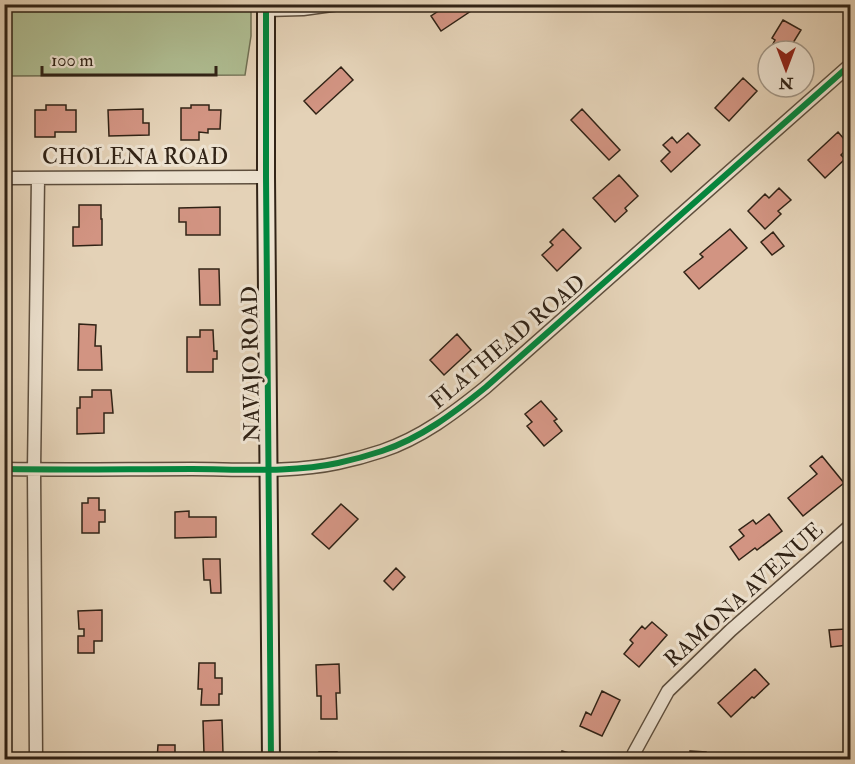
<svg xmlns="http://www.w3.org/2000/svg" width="855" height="764" viewBox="0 0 855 764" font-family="'IM FELL Double Pica',serif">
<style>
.green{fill:#afbd92;stroke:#707054;stroke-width:1.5}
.building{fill:#d29482;stroke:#312316;stroke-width:1.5}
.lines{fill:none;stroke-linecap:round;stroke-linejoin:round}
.street-casing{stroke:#5e4f3e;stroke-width:15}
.secondary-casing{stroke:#312316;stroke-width:20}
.street{stroke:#ede2d0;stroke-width:12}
.secondary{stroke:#ede2d0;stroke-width:16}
.cycleway-casing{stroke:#ede2d0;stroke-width:10}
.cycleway{stroke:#00873e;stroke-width:6}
.labels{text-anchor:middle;stroke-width:6;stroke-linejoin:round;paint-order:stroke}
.street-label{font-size:22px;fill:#312316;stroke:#ede2d0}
</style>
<rect width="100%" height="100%" fill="#e4d2b7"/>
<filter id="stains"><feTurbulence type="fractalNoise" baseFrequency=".00333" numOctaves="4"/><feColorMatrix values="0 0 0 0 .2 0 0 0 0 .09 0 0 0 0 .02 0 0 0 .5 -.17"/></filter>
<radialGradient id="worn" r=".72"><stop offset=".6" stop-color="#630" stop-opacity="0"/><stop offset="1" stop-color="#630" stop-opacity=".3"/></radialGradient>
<path class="green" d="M4,5H251V36L245,75L5,76Z"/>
<path class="building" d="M449,4H472L474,9L441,31L431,16Z
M783,20L801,30L788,51H772L770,50L775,40L772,38Z
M341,67L353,80L316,114L304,101Z
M743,78L757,91L729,121L715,108Z
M46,105H66V110H76V132H55V137H35V110H46Z
M191,105H209V110H221L220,129H208V133L199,132V140H181V108H191Z
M143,109V123H149V135L109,136L108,110Z
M582,109L620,150L609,160L571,120Z
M838,132L850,146L841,155L845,159L825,178L808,160Z
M688,133L700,145L671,172L661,161L670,152L663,145L672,137L677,143Z
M619,175L638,196L625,208L627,211L615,222L593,198Z
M779,188L791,200L778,211L781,214L765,229L748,211L765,194L769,198Z
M79,205H101V219H102V245L73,246V227H79Z
M220,207V235H186V222H179V208Z
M563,229L581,248L557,271L542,255L553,245L550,242Z
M730,229L747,248L699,289L684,272L703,257L700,254Z
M773,232L784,246L772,255L761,242Z
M199,269H219L220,305H200Z
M79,324L96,325L95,346H101L102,370H78Z
M200,330H213L214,351H217V359H213V372H187V337H200Z
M457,334L471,350L444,375L430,360Z
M92,390H111L113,413H104V433L77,434V408H80V397H92Z
M541,401L557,419L554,421L562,431L544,446L527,426L532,422L525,414Z
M822,456L844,483L803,516L788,498L817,474L810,466Z
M88,498H99V510H105V522H99V533H82V503H88Z
M341,504L358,519L329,549L312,534Z
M189,511V517H216V537L175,538V512Z
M769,514L782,531L757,550L755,548L739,560L730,547L744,536L739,530L753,520L756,524Z
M203,559H220L221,593H211L210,580H204Z
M396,568L405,577L393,590L384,581Z
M102,610V641H94V653H78V636H84V629H79L78,611Z
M652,622L667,635L639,667L624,654L633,643L630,640L642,626L645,629Z
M846,629L848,645L831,647L829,630Z
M199,663H215V678H222V694H219V705H201L202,689H198Z
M339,664L340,693H336L337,719H321V696H317L316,665Z
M755,669L769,684L754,698L752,697L731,717L718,703Z
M602,691L620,700L602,736L580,726L586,712L591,715Z
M222,720L223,753L204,754L203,721Z
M158,745H175V760H157Z
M562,751L594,760H559Z
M690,751L706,752V760H690Z
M319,752H337V760H319Z"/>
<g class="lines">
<g class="street-casing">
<path id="street" d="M266,10L303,9L339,4
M4,178L266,177
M4,469C67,470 129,469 192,469C238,469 292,473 338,463C352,460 367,456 382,451C421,438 454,413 486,387L850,65
M36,760L34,470L38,178
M632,760L634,753L668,691L731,630L850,526"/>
</g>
<g class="secondary-casing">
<path id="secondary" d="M266,4V177L271,760"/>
</g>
<use href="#street" class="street"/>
<use href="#secondary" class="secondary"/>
<g class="cycleway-casing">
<path id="cycleway" d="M266,4V177L271,760
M4,469C67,470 129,469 192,469C238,469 292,473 338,463C352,460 367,456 382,451C421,438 454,413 486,387L850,65"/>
</g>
<use href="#cycleway" class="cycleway"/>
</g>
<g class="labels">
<g class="street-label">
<text x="135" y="164">CHOLENA ROAD</text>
<text transform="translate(507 341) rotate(-40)" y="8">FLATHEAD ROAD</text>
<text transform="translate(250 364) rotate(-91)" y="8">NAVAJO ROAD</text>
<text transform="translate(743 594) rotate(-42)" y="8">RAMONA AVENUE</text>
</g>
</g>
<rect width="855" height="764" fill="none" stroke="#e4d2b7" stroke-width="24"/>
<rect x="6" y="6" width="843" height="752" fill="none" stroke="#312316" stroke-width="3"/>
<rect x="12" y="12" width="831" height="740" fill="none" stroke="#312316" stroke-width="1.5"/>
<g transform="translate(786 69) rotate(180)"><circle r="28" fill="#ede2d0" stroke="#a29686" stroke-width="1.5"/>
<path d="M0-4.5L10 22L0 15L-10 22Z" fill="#8f2418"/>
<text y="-9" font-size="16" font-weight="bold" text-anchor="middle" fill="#312316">N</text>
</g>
<path d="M42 66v9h174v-9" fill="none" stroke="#312316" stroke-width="3"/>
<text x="51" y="66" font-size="18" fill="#312316" stroke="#ede2d0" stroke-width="4.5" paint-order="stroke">100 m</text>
<rect width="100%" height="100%" filter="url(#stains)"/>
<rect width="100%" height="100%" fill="url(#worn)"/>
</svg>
